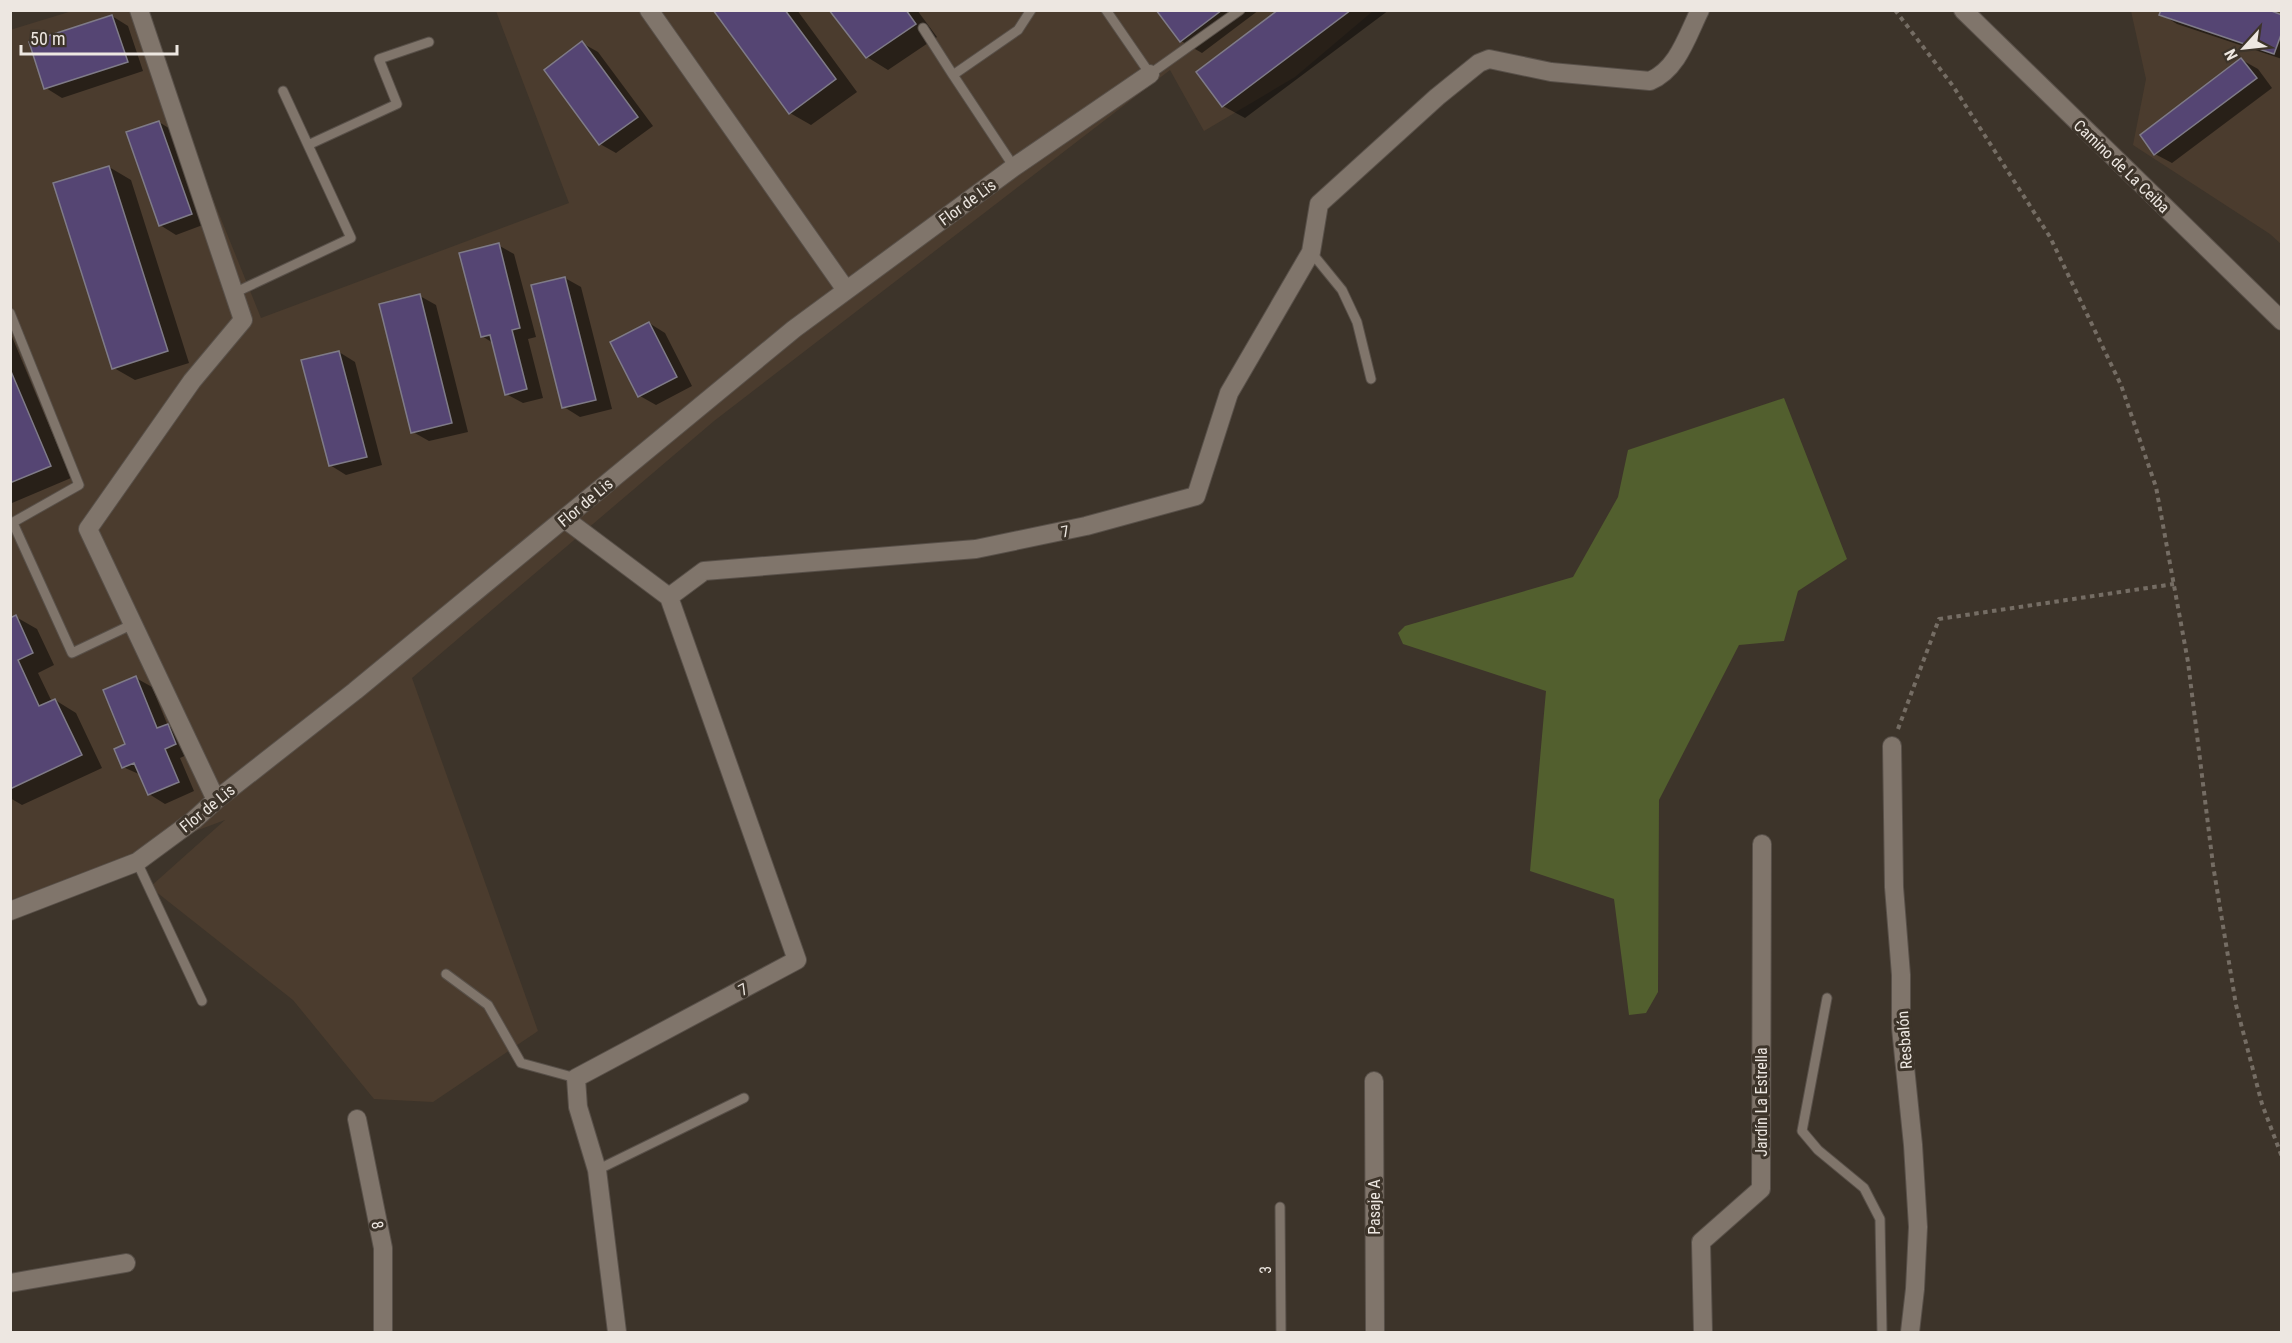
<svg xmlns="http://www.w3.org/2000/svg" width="2292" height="1343" viewBox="0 0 2292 1343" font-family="'Roboto Condensed',sans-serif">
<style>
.built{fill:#4b3c2e}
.green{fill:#525f2e}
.shadow{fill:#0007}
.building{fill:#554573;stroke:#7f7b88;stroke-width:1.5}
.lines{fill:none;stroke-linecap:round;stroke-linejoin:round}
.lane-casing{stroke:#585049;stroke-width:11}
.street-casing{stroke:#585049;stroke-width:20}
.path{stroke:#756d64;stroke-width:4;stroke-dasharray:4.5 4.5;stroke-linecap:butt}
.lane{stroke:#80756b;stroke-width:9}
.street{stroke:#80756b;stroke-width:18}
.labels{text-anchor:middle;stroke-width:6;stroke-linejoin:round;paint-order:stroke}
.street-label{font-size:16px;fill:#ede7e1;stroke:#3d342a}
</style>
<rect width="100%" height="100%" fill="#3d342a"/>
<path class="built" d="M72,11H137L261,318L569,203L496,11H1373L1295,77L1204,131L1170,70L714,421L412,678L538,1031L433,1102L374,1099L293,1000L150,887L225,820L11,900L10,30Z
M2131,11H2281V244L2270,234L2133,145L2146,79Z"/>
<path class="green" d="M1784,398L1847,559L1798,591L1784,641L1739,645L1659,800L1658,992L1646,1013L1629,1015L1614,899L1530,871L1546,691L1403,644L1398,633L1405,626L1573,577L1618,497L1628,450Z"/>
<path class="shadow" d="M714,10H797L857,92L811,125L790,113Z
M831,10H917L937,37L888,70L867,57Z
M1158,10H1259L1202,53L1181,41Z
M1280,10H1389L1245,118L1223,106Z
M2161,14L2282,16V59L2177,24Z
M112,16L128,26L143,71L62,98L46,88Z
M582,43L598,52L653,126L616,153L600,144Z
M2242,60L2258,69L2272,88L2172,163L2155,154Z
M159,122L175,132L208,223L176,235L160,225Z
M109,167L131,180L189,363L135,380L114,368Z
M498,245L514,254L536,337L528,339L543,398L523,403L506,394L493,343L482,336Z
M565,278L581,287L612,409L580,417L564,407Z
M420,296L436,305L468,432L429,441L413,432Z
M649,323L665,333L692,386L656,405L640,396Z
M10,332L71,478L12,503L10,502Z
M339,352L355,362L382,465L346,475L330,465Z
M16,617L37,629L54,665L38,673L52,702L55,700L76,713L102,768L22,805L10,798V619Z
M136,678L152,687L168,726L184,735L191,753L180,758L194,791L165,804L149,794L141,775L123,767Z"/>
<path class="building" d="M713,10H785L836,79L789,114Z
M829,10H906L916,24L866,58Z
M1156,10H1222L1180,42Z
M1278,10H1351L1222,107L1196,72Z
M2161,10H2269L2282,15V32L2274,54L2159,15Z
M112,15L128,62L44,89L29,42Z
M582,41L638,117L599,145L544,70Z
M2241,58L2257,78L2154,155L2140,135Z
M159,121L192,214L159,226L126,132Z
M109,166L168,351L112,369L53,183Z
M499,243L520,328L512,330L527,389L505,395L490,335L481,337L459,253Z
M565,277L596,400L562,408L531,285Z
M420,294L452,423L411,433L379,304Z
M649,322L677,377L638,397L610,342Z
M339,351L367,457L329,466L301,360Z
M10,369L51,466L10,483Z
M16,615L33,653L18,660L39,706L55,699L82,755L10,789V618Z
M136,676L157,728L168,724L176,744L165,749L179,782L148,795L134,763L122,768L114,749L125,744L103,690Z"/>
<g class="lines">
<g class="lane-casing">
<path id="lane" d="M1106,10L1150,74L1240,10
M923,28L953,75
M308,145L397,104L379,59L429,42
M1014,167L953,75L1018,30L1031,10
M1311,252L1342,290L1357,322L1371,379
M234,293L351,238L283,91
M10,313L79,485L10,524
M13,523L72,653L133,624
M137,862L202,1001
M446,974L488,1005L521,1063L576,1078
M1827,998L1802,1131L1818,1150L1864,1188L1880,1219L1882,1332
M597,1170L744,1098
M1280,1207L1281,1332"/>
</g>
<g class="street-casing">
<path id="street" d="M139,10L243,320L192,381L88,529L216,800
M649,10L846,290
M1963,10L2282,321
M565,519L669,597L797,960L576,1078L578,1107L597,1170L617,1332
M669,597L704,571L976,549L1086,526L1196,496L1229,393L1311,252L1319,204L1437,97L1479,63L1489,59L1551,72L1650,81C1678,69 1687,36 1700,10
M1892,746L1894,887L1901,975V1028L1913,1145L1918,1227L1915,1289L1910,1332
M10,911L137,862L194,820L216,800L355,691L794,329L1014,167L1150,74
M1374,1081L1375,1332
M357,1119L383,1248V1332
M10,1283L126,1263
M1703,1332L1701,1242L1761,1189L1762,844"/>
</g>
<path class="path" d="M1895,10L1953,86L2050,237L2121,385L2156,487L2188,662L2213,865L2236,1005L2262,1104L2282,1157
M1898,729L1939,619L2174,584"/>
<use href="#lane" class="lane"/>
<use href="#street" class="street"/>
</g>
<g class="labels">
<g class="street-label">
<text transform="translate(2122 166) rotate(44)" y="6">Camino de La Ceiba</text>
<text transform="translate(967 202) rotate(-36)" y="6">Flor de Lis</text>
<text transform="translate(585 502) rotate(-40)" y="6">Flor de Lis</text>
<text transform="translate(1065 531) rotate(-12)" y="6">7</text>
<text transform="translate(207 808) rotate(-39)" y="6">Flor de Lis</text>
<text transform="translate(743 989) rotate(-28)" y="6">7</text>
<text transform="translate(1904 1040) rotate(-94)" y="6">Resbalón</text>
<text transform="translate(1761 1102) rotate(-90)" y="6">Jardín La Estrella</text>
<text transform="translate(1374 1207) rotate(-90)" y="6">Pasaje A</text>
<text transform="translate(378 1225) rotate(79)" y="6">8</text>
<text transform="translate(1265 1270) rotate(-91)" y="6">3</text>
</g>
</g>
<rect width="2292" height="1343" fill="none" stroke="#ede7e1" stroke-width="24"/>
<g transform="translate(2244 48) rotate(243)" stroke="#3d342a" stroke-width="4.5" paint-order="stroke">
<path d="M0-4.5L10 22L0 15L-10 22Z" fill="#ede7e1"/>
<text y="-9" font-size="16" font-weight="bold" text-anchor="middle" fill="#ede7e1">N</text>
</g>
<path d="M21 45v9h156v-9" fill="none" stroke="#ede7e1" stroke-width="3"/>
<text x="30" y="45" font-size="18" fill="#ede7e1" stroke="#3d342a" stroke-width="4.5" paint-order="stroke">50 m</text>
</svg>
